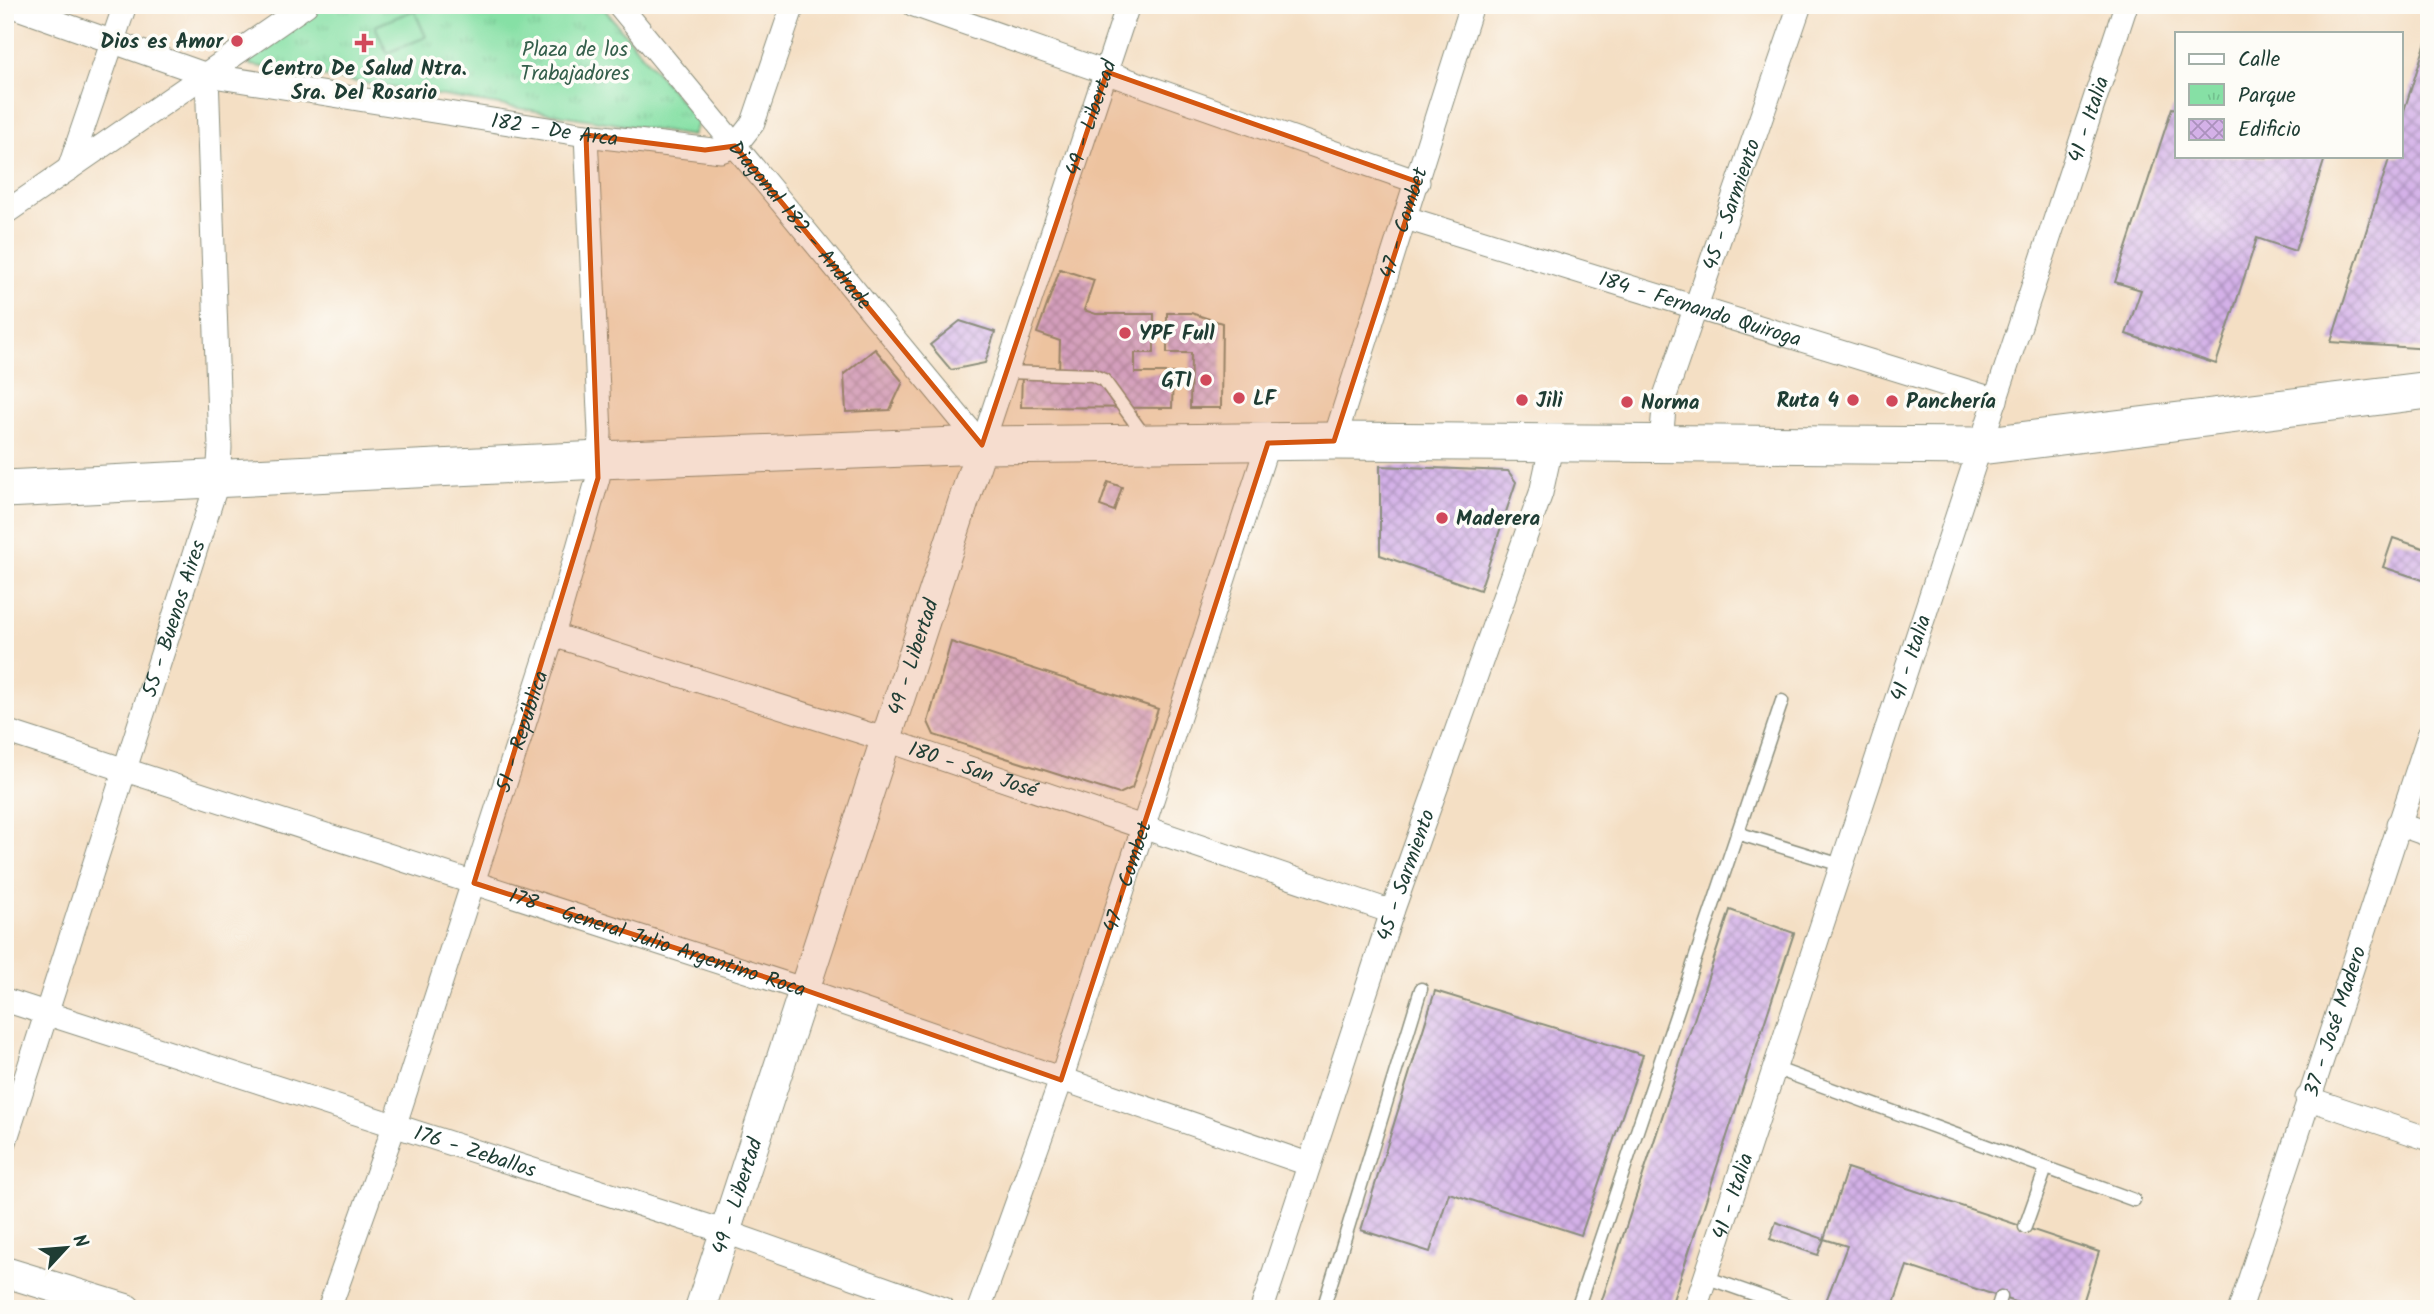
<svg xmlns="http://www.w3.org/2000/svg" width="2434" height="1314" viewBox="0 0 2434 1314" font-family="Kalam,sans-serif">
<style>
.park{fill:url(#park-tufts);stroke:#528e6c;stroke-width:2}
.garden{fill:#86e0a5;stroke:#528e6c;stroke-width:2}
.building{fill:url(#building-cross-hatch)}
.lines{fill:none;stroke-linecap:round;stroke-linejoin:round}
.service-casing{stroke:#8a8e7c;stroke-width:15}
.minor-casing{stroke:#8a8e7c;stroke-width:25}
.tertiary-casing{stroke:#8a8e7c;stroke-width:32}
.primary-casing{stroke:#8a8e7c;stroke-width:39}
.service{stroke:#fff;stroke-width:12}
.minor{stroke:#fff;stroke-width:23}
.tertiary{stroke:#fff;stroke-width:30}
.primary{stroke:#fff;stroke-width:37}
.marked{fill:#d45610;fill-opacity:0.2;stroke:#d45610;stroke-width:5;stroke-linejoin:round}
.poi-dot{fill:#d1495b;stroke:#fdfcf7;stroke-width:2.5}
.labels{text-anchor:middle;stroke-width:7;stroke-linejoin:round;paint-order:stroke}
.poi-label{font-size:21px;font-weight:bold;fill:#1f3d34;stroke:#fdfcf7;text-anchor:start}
.park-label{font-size:21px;fill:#345e4b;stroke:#fdfcf7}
.street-label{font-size:21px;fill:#1f3d34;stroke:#fdfcf7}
</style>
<defs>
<pattern id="park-tufts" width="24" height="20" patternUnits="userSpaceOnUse" patternTransform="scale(1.75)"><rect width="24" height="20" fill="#86e0a5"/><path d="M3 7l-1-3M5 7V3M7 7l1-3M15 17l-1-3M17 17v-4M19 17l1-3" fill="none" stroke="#73c18f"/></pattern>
<pattern id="building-cross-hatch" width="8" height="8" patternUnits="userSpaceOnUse" patternTransform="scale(1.75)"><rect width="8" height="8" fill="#d4b1e8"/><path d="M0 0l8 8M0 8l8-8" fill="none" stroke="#ab91bd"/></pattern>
</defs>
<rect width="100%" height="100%" fill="#fdfcf7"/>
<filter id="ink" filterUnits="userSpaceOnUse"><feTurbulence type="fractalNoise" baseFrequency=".0143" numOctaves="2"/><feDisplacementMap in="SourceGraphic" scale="14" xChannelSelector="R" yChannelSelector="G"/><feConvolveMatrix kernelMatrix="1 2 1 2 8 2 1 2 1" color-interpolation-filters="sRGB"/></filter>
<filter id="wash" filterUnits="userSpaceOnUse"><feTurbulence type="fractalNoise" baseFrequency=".00686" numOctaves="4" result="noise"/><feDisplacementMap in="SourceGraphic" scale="28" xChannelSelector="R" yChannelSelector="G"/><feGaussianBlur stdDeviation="1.57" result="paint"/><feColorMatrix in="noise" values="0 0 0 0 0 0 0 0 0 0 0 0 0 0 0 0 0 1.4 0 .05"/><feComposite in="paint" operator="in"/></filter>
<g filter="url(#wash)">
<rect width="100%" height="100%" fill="#f4dfc4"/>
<path class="park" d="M323,5H601L698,122L692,136L250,65L249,55Z"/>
<path class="garden" d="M414,10L426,37L387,53L375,26Z"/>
<g id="blocks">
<path class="building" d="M2429,33V349L2331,342L2390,156H2401V120Z
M2172,108L2177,109V156L2325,158L2295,251L2257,238L2216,364L2126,334L2141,290L2115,282Z
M1060,269L1094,280L1084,310L1096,314H1154V353H1135V373H1173L1172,408L1021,407L1022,373H1059L1060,341L1037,333Z
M1167,313H1191L1222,323L1221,408H1190L1191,353H1167Z
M960,321L995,332L985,363L951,370L930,345Z
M875,349L903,382L890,410L846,412L844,374Z
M1380,466L1508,471L1516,482L1480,590L1380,555Z
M1108,482L1122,487L1114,511L1100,506Z
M2393,538L2429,550V582L2383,567Z
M951,642L1158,709L1132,788L1119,794L934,735L928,722Z
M1730,910L1794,933L1670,1309H1599Z
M1435,991L1643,1055L1581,1235L1449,1193L1430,1252L1361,1230Z
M1847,1168L2099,1252L2081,1309H2037L1907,1266L1892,1309H1823L1847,1246L1824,1239Z
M1776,1222L1824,1239L1818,1255L1770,1239Z"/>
</g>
</g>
<g filter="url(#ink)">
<use href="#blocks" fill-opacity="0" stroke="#8a8e7c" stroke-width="2"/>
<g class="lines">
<g class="service-casing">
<path id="service" d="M1006,372L1092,375L1104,380L1146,438
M1737,833L1841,865
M1774,1068L2134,1200
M2025,1227L2046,1168
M1705,1277L1796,1309
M1323,1309L1421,989
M1577,1309L1782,701
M1997,1309L2001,1297"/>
</g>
<g class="minor-casing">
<g id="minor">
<path id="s1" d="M9,5L207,75L586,135L721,151L735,146L753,123L793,5"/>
<path id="s2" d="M619,5L982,445"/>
<path d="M914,5L1418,182"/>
<path d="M69,169L125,5"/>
<path d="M5,213L306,5"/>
<path id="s3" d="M1406,218L1996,400"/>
<path id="s4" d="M1334,441L1472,5"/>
<path id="s5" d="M1661,443L1665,396L1800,5"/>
<path id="s6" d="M982,445L1128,5"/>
<path id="s7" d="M553,635L887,740L1392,912"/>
<path id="s8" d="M5,731L805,990L1308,1164"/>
<path d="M2398,824L2429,835"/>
<path id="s9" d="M5,1000L726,1232L943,1309"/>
<path d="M2307,1098L2429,1139"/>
<path id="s10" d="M5,1142L218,480L220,448L207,75"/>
<path id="s11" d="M329,1309L395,1124L553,635L598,478L600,433L586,135"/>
<path id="s12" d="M979,1309L1061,1080L1268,443"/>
<path id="s13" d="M1262,1309L1392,912L1541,493L1552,443"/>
<path id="s14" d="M1695,1309L2126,5"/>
<path id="s15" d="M2240,1309L2429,735"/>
</g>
</g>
<g class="tertiary-casing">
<g id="tertiary">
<path d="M5,1272L126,1309"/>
<path id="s16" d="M700,1309L982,445"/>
</g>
</g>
<g class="primary-casing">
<path id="primary" d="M5,489L600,460L982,445L1334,441L1980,446L2429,390"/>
</g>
<use href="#service" class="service"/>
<use href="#minor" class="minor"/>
<use href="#tertiary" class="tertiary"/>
<use href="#primary" class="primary"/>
</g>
</g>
<path class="marked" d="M1107,72L1418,182L1334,441L1268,443L1061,1080L805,990L474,883L598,478L586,135L705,150L735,146L982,445Z"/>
<g class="poi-dot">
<circle cx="237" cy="41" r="7"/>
<path d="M360.5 32.5h7v7h7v7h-7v7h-7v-7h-7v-7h7z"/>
<circle cx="1125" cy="333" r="7"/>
<circle cx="1206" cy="380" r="7"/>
<circle cx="1239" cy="398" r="7"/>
<circle cx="1522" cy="400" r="7"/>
<circle cx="1853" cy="400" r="7"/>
<circle cx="1892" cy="401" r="7"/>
<circle cx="1627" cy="402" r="7"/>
<circle cx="1442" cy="518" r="7"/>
</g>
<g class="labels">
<g class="poi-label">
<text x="223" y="48" text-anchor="end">Dios es Amor</text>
<text x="364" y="75" text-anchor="middle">Centro De Salud Ntra.<tspan x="364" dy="24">Sra. Del Rosario</tspan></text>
<text x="1139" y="340">YPF Full</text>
<text x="1192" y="387" text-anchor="end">GTI</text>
<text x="1253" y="405">LF</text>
<text x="1536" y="407">Jili</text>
<text x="1839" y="407" text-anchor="end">Ruta 4</text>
<text x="1906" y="408">Panchería</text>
<text x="1641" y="409">Norma</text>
<text x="1456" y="525">Maderera</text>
</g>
<g class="park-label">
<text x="575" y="56">Plaza de los<tspan x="575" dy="24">Trabajadores</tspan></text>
</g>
<g class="street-label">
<text dy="7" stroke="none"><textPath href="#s6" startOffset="345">49 - Libertad</textPath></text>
<text dy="7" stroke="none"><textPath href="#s14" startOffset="1253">41 - Italia</textPath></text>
<text dy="7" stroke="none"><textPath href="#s1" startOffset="562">182 - De Arca</textPath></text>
<text dy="7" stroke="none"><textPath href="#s5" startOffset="250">45 - Sarmiento</textPath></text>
<text dy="7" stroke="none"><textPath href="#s4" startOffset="229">47 - Combet</textPath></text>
<text dy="7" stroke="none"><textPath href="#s2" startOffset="285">Diagonal 182 - Andrade</textPath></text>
<text dy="7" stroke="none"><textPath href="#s3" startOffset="308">184 - Fernando Quiroga</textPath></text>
<text dy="7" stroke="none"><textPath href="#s10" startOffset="550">55 - Buenos Aires</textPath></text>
<text dy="7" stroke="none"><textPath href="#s16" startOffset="686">49 - Libertad</textPath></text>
<text dy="7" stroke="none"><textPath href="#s14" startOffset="686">41 - Italia</textPath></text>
<text dy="7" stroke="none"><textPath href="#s11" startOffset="609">51 - República</textPath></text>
<text dy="7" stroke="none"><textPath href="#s7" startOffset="441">180 - San José</textPath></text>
<text dy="7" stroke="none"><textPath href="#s13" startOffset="457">45 - Sarmiento</textPath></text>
<text dy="7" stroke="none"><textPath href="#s12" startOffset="457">47 - Combet</textPath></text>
<text dy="7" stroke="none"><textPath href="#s8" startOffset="686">178 - General Julio Argentino Roca</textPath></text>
<text dy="7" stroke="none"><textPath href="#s15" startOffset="303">37 - José Madero</textPath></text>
<text dy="7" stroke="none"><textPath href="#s9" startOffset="494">176 - Zeballos</textPath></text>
<text dy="7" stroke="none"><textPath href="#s14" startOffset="119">41 - Italia</textPath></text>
<text dy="7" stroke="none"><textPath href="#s16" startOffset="119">49 - Libertad</textPath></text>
</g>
</g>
<rect width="2434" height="1314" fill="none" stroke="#fdfcf7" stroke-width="28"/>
<rect x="2175" y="32" width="228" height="126" fill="#fdfcf7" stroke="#a4b0a9" stroke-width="2"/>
<rect x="2189" y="54" width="35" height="10" fill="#ffffff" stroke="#a4b0a9" stroke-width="2"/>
<text x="2238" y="66" font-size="21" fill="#1f3d34">Calle</text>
<rect x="2189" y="84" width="35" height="21" fill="url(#park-tufts)" stroke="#a4b0a9" stroke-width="2"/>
<text x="2238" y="102" font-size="21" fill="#1f3d34">Parque</text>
<rect x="2189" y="119" width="35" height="21" fill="url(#building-cross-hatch)" stroke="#a4b0a9" stroke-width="2"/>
<text x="2238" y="136" font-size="21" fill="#1f3d34">Edificio</text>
<g transform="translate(66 1248) rotate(64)" stroke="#fdfcf7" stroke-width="5" paint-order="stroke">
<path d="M0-5L12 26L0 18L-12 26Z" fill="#1f3d34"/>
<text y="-10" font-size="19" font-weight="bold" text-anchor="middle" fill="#1f3d34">N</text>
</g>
</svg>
